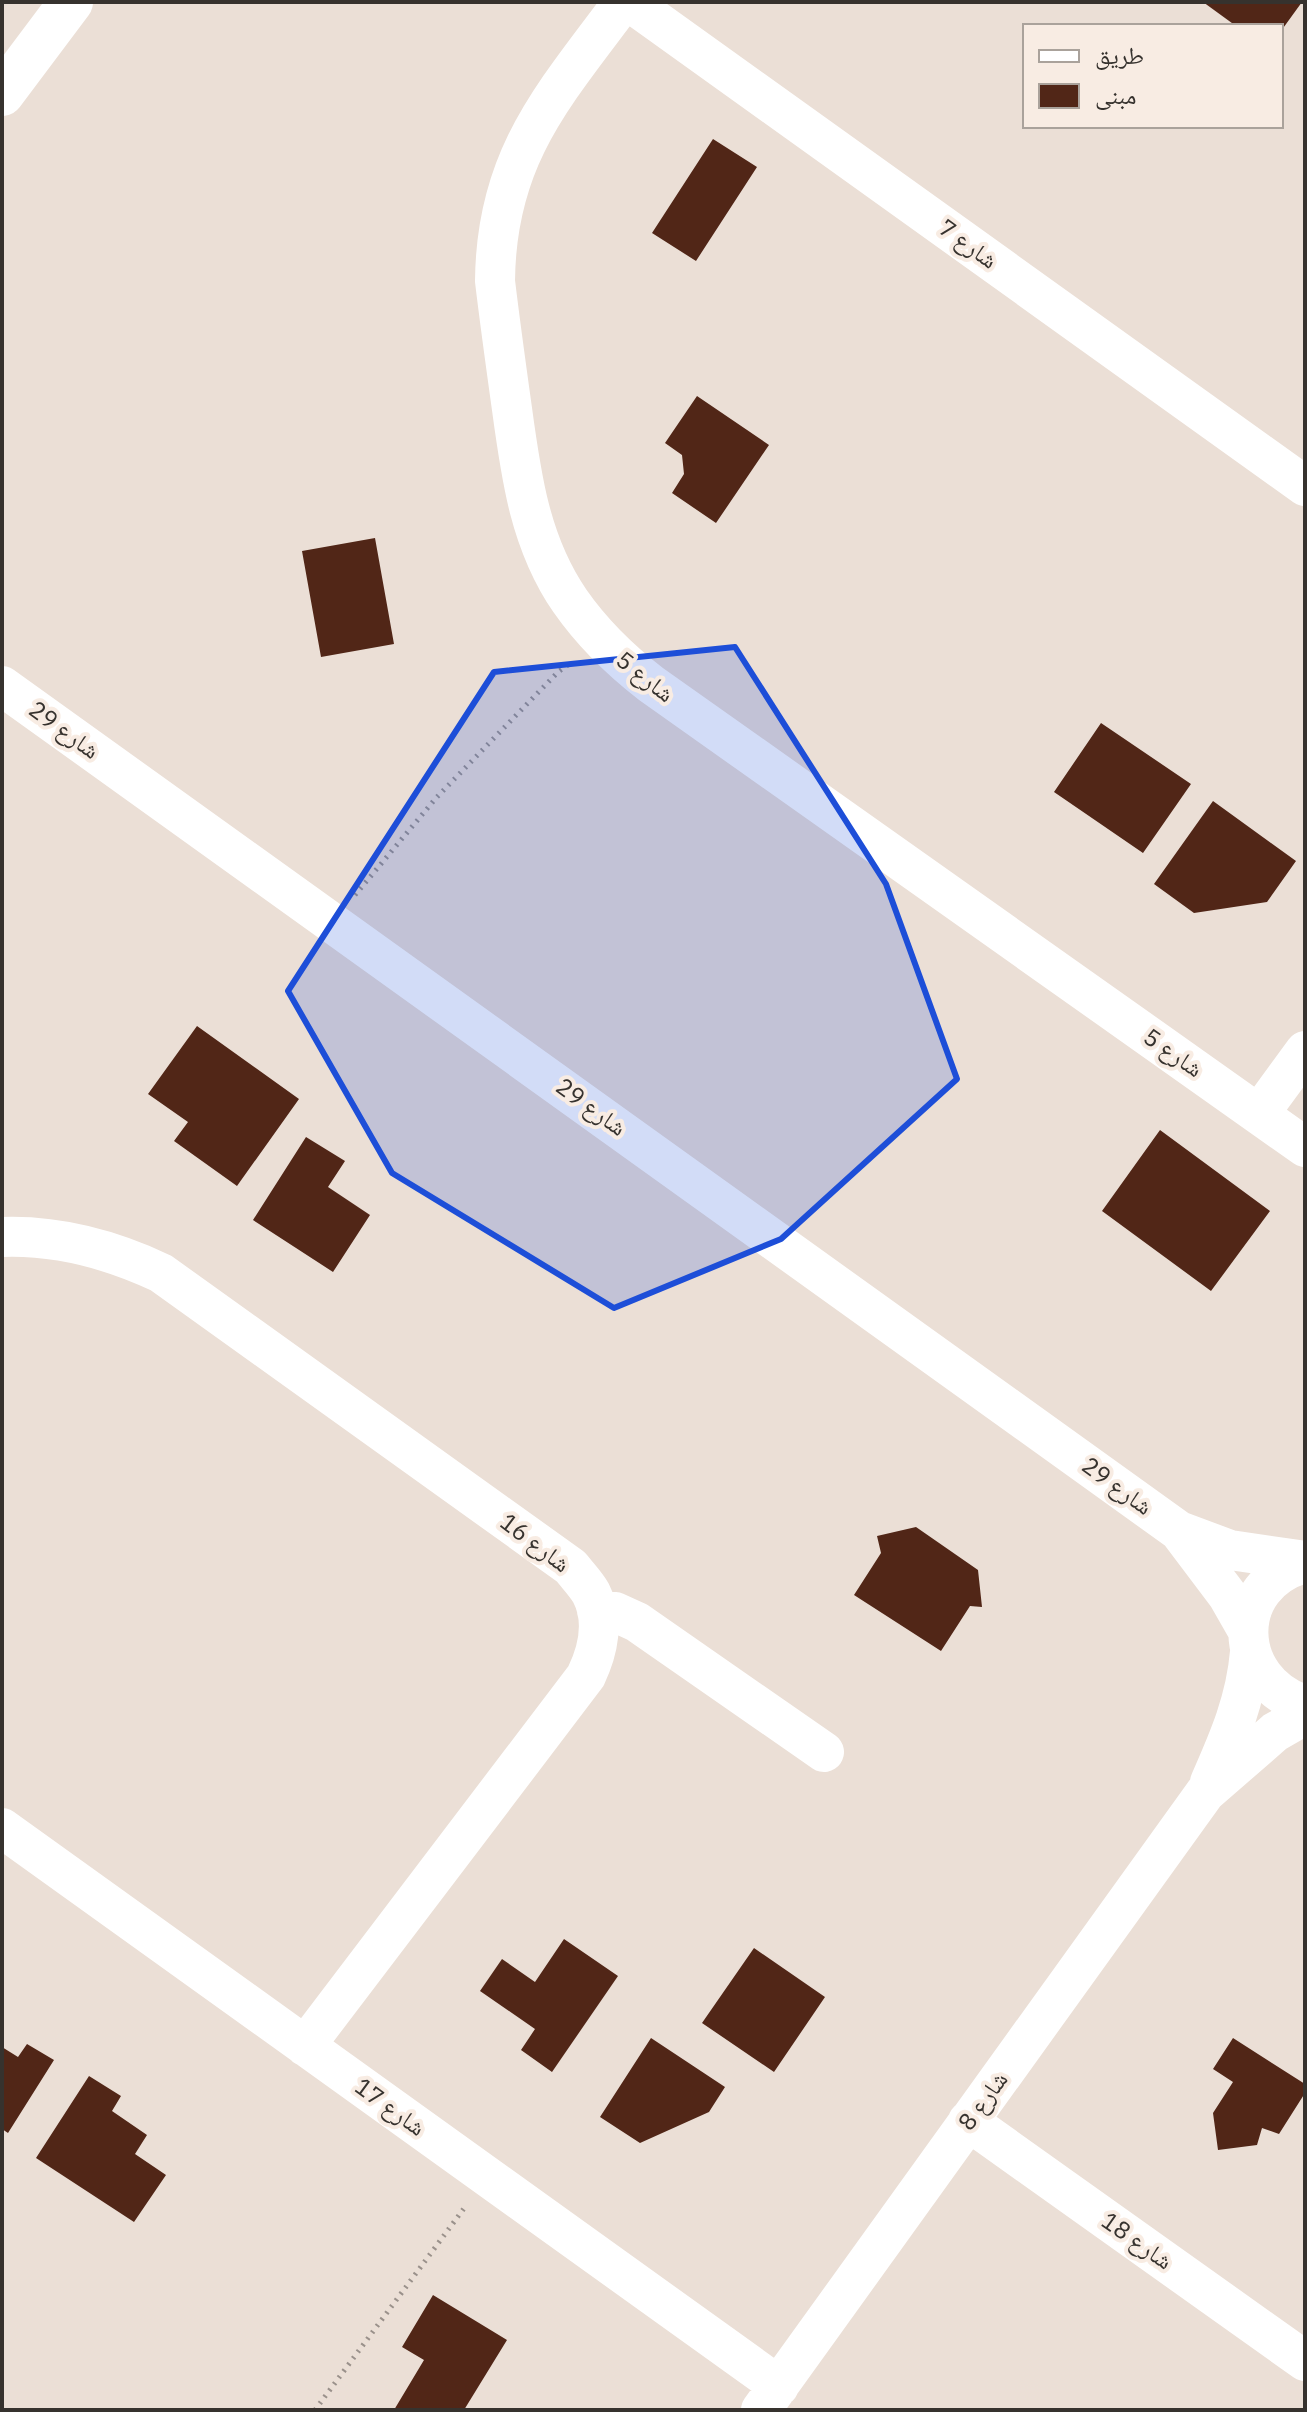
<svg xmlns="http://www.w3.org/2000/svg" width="1307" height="2412" viewBox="0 0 1307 2412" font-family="'IBM Plex Sans','Noto Naskh Arabic',sans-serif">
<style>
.building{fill:#512617}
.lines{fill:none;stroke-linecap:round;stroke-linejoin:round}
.path{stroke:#9a918b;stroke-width:5;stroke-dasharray:2 6;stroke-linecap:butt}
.minor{stroke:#fff;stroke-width:40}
.primary{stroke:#fff;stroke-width:44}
.marked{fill:#1d4ed8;fill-opacity:0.2;stroke:#1d4ed8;stroke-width:6;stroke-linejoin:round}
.labels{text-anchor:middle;stroke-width:8;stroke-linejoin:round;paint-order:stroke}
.street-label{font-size:24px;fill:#36322e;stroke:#f8ece3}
</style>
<rect width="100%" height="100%" fill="#ebdfd6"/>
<path class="building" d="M1203,2H1302L1281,31V26H1236Z
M713,139L757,167L696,261L652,233Z
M697,396L769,445L716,523L672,493L684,474L682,455L665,443Z
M375,538L394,644L321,657L302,551Z
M1101,723L1191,784L1143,853L1054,792Z
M1213,801L1296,861L1267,902L1194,913L1154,884Z
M197,1026L299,1099L237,1186L174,1141L188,1122L148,1094Z
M1160,1130L1270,1211L1211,1291L1102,1211Z
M306,1137L345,1161L328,1187L370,1215L333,1272L253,1220Z
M916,1527L978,1570L982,1607L970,1606L941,1651L854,1595L881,1553L877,1536Z
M564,1939L618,1976L552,2072L521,2050L535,2029L480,1991L502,1959L535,1982Z
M754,1948L825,1997L774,2072L702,2023Z
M651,2038L725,2087L709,2112L640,2143L600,2117Z
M1233,2038L1305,2084V2093L1279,2134L1262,2128L1257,2145L1218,2150L1213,2113L1233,2082L1213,2069Z
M27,2044L54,2060L8,2133L2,2129V2047L18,2057Z
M89,2076L121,2096L112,2111L147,2135L135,2154L166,2175L134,2222L36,2158Z
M433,2295L507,2340L464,2410H394L424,2360L402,2347Z"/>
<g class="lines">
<path class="path" d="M355,895L436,798L558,672L572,662
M315,2410L465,2207"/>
<path class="minor" d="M623,2C553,96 496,157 495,281C500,323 506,366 512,409C521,476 530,543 570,601C593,634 620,660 651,684L1305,1147
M630,2L1305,486
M2,686L1179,1531L1230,1550L1305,1561
M1259,1114L1305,1051
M2,1237C59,1235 110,1249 161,1273L571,1567C577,1575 586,1584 591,1593C605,1620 598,1651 586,1676L305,2046
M1179,1531L1228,1596L1248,1631
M1305,1563C1228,1584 1231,1681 1305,1705
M597,1611L615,1612L637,1622L824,1752
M1210,1782C1229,1739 1246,1700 1250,1652
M2,1828L779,2386
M968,2121L1305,2361
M761,2410L1205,1793L1275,1732L1305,1715"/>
<path class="primary" d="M2,94L71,2"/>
</g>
<path class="marked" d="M735,647L886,884L957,1079L781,1239L614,1308L392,1173L288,991L494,672Z"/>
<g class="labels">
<g class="street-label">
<text transform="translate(968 244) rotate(36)" y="8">شارع 7</text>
<text transform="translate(645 677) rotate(38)" y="8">شارع 5</text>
<text transform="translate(64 730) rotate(36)" y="8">شارع 29</text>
<text transform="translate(1173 1053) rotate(35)" y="8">شارع 5</text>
<text transform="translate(591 1107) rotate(36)" y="8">شارع 29</text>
<text transform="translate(1117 1486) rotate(36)" y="8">شارع 29</text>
<text transform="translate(535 1543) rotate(37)" y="8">شارع 16</text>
<text transform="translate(983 2101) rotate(-54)" y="8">شارع 8</text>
<text transform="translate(390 2107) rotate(36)" y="8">شارع 17</text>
<text transform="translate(1137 2241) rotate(35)" y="8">شارع 18</text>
</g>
</g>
<rect width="1307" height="2412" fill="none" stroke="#36322e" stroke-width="8"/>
<rect x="1023" y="24" width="260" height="104" fill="#f8ece3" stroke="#aaa29b" stroke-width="2"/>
<rect x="1039" y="50" width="40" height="12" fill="#ffffff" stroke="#aaa29b" stroke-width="2"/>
<text x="1095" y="64" font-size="24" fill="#36322e">طريق</text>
<rect x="1039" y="84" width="40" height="24" fill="#512617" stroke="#aaa29b" stroke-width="2"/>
<text x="1095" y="104" font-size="24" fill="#36322e">مبنى</text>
</svg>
